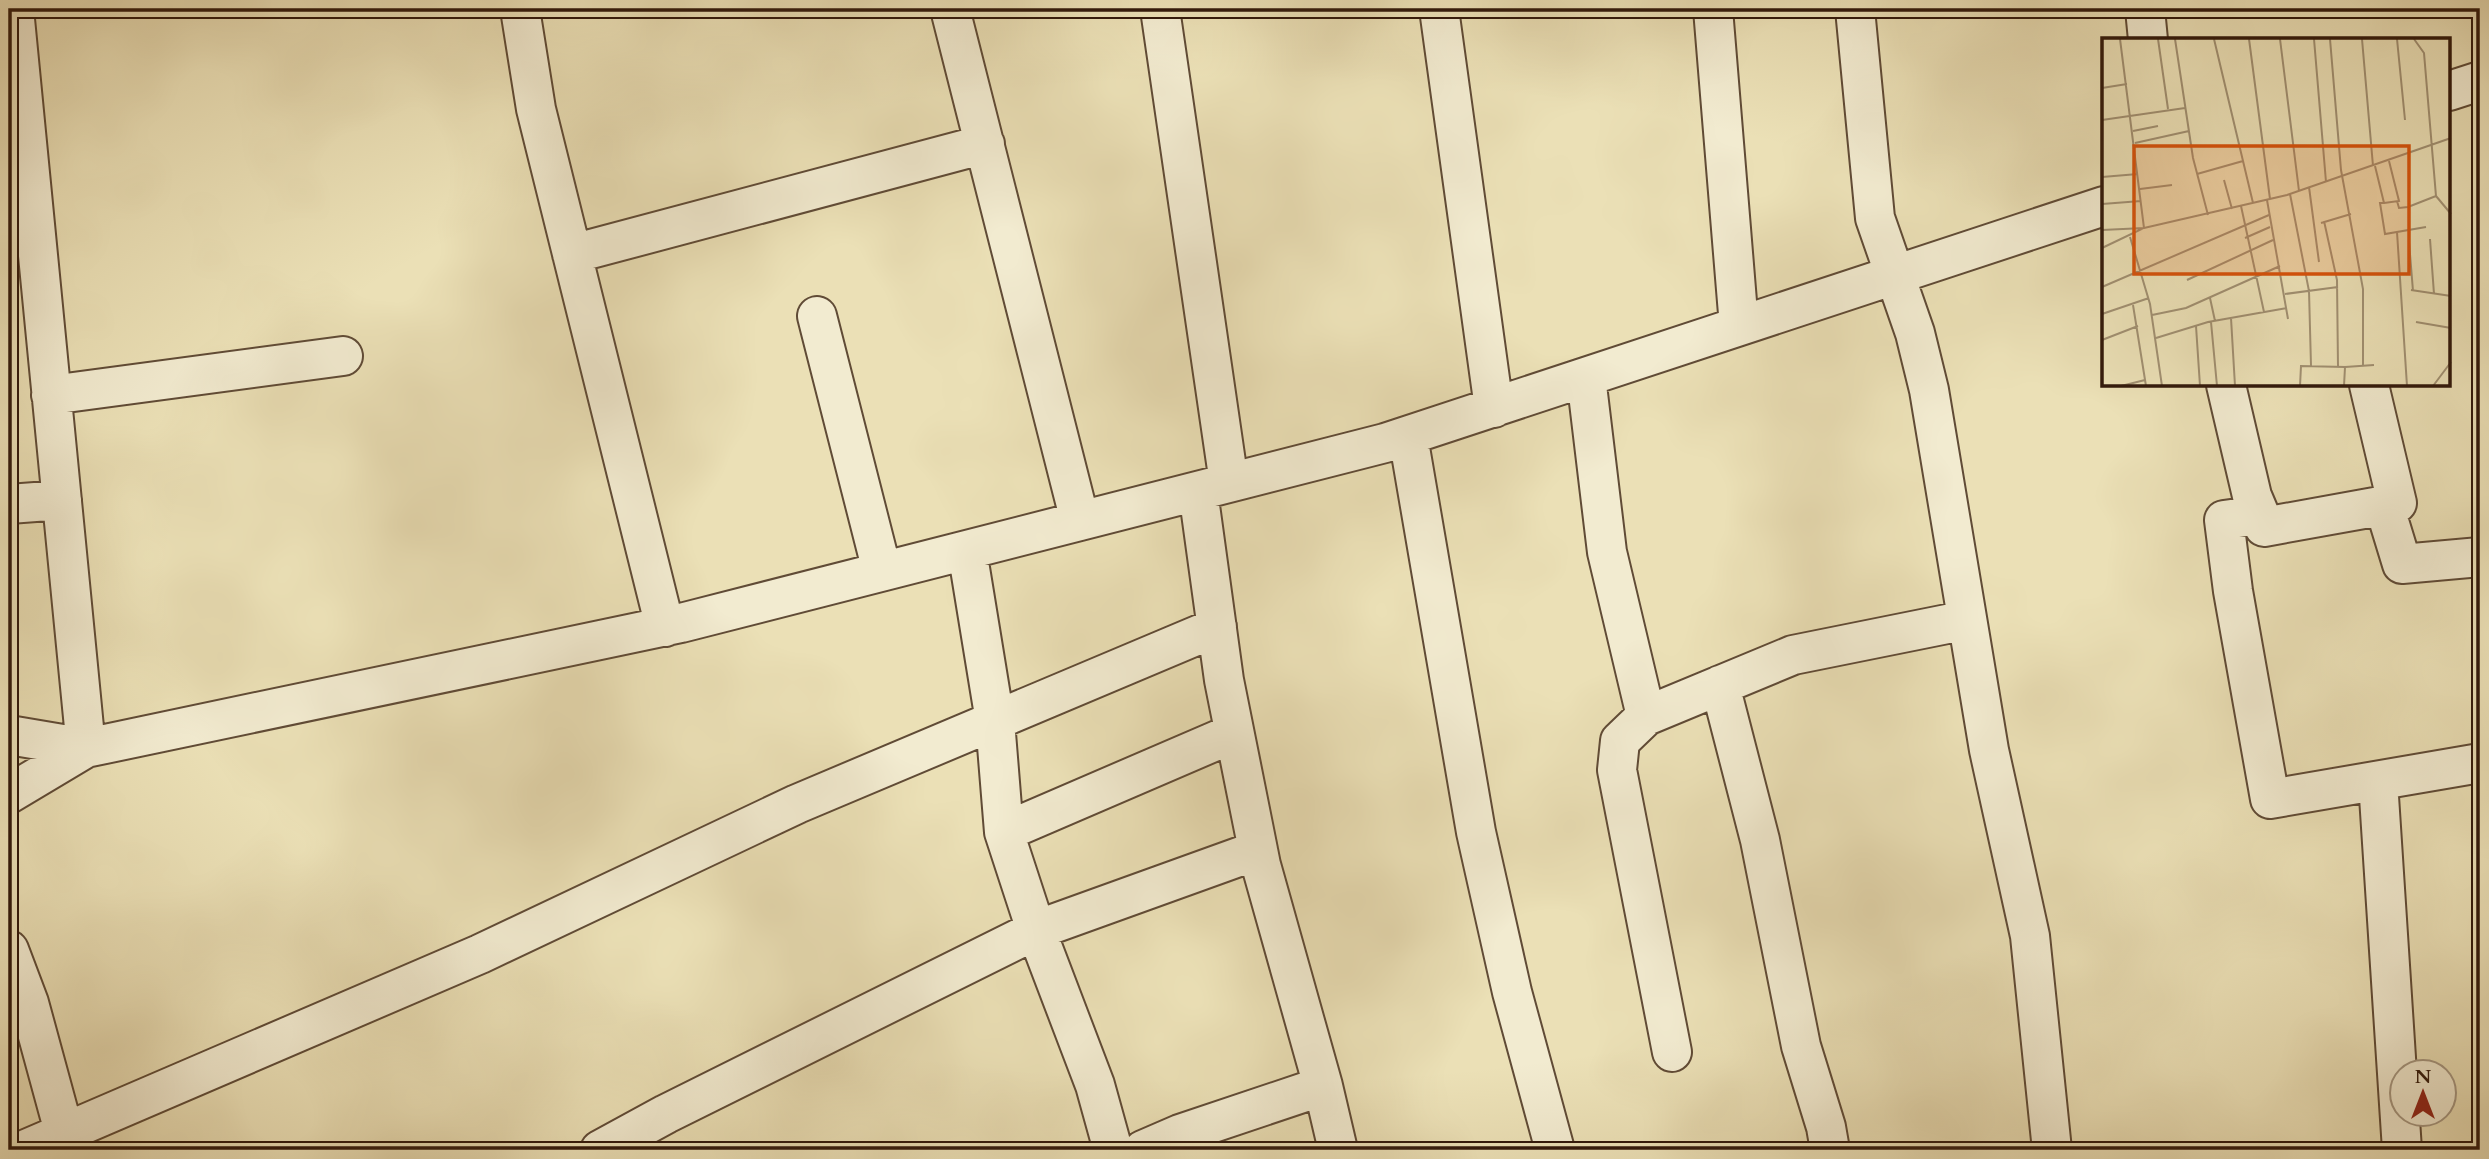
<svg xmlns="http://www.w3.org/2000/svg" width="2489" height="1159" viewBox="0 0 2489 1159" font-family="Cardo,serif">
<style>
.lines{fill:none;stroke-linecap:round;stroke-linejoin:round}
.minor-casing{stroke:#604b36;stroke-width:42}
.minor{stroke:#f2ebd0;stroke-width:38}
.inset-road{fill:none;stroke:#a19072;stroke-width:2}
.view{fill:#d6530c;fill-opacity:0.15;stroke:#d6530c;stroke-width:3.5}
.inset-edge{fill:none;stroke:#32190b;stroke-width:3.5}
</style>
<rect width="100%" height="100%" fill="#ebe0b6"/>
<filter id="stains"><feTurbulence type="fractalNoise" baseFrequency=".00286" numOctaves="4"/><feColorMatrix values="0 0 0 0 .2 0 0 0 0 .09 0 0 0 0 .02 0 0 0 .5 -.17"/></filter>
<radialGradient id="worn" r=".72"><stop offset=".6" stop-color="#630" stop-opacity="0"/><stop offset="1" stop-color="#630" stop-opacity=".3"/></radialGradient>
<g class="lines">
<g class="minor-casing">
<path id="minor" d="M520,9L536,109L665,627
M950,9L1080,521
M1160,9L1229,483
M1439,9L1494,408
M1713,9L1739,326
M1855,9L1875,218L1915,333L1929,390L1989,750L2030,936L2052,1150
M2145,9L2148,40
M2449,91L2480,81
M572,254L985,144
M817,316L882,571
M1586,377L1607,552L1646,716L1620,741L1617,770L1672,1052
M2226,385L2252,496L2260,515L2224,520L2233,591L2270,799L2480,763
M51,395L343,356
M1408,436L1476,832L1512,992L1555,1150
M1198,491L1224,680L1261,865L1323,1086L1338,1150
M9,504L62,500
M2384,505L2402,564L2480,557
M2260,515L2264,527L2397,503L2369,385
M967,550L995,721L1004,832L1036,930L1095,1085L1113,1150
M1720,685L1760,840L1801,1046L1826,1127L1830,1150
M1646,716L1793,655L1967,620
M9,735L86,748L681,623L1385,443L2104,206
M2378,781L2402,1150
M9,794L86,748L14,9
M1004,832L1234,733
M9,950L29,1003L69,1150
M24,1150L480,954L797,804L1217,627
M600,1150L666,1114L1036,930L1258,850
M1143,1150L1180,1134L1323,1086"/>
</g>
<use href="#minor" class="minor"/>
</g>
<g transform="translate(2102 38)">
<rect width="348" height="348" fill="#ebe0b6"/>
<path class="inset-road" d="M56,1L66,71M73,1L91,120L106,177M112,1L151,165M147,1L168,161M178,1L197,153M212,1L224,144M228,1L239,132L261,251V328M260,1L271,128M295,1L303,82M312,1L322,15L334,158L349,176M0,50L25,46M0,82L83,70M31,93L56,88M33,105L87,93M273,128L282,165H278L283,196L324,189M95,136L141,123M0,139L36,136M122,142L130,171M207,149L217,224M38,151L70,147M188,156L207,253L209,328M165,162L186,281M295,163L297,170L306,169L334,158M282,165L297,163L287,123M0,166L39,163M139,168L162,274M222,183L235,242L236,329M219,185L249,176M0,192L42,190L185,157L349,100M295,194L305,348M28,199L48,266L60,348M143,200L168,189M328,201L332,256M307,204L311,253M0,210L42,190L18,1M85,242L171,202M0,249L167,177M309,252L349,258M183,256L236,249M108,260L113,283M31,267L44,348M0,276L47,260M50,277L84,270L178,228M129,280L133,348M109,284L115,348M314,284L349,290M94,288L98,348M54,300L106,284L185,270M0,302L36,288M243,329L272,327M19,348L43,342M198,348L199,328L243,329L242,348M331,348L349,324"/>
<path class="view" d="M32,108H307V236H32Z"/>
<rect width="348" height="348" class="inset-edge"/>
</g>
<rect width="2489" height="1159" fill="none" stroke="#ebe0b6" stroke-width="35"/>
<rect x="10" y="10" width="2468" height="1138" fill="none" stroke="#32190b" stroke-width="3.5"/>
<rect x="18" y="18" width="2454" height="1124" fill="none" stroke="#32190b" stroke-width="2"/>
<g transform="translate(2423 1093)"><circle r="33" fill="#f2ebd0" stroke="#a59781" stroke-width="2"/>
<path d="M0-5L12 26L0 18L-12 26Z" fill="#8f2418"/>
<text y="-10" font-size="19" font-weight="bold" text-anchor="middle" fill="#32190b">N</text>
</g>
<rect width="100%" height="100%" filter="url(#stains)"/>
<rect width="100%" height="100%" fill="url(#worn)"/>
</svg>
